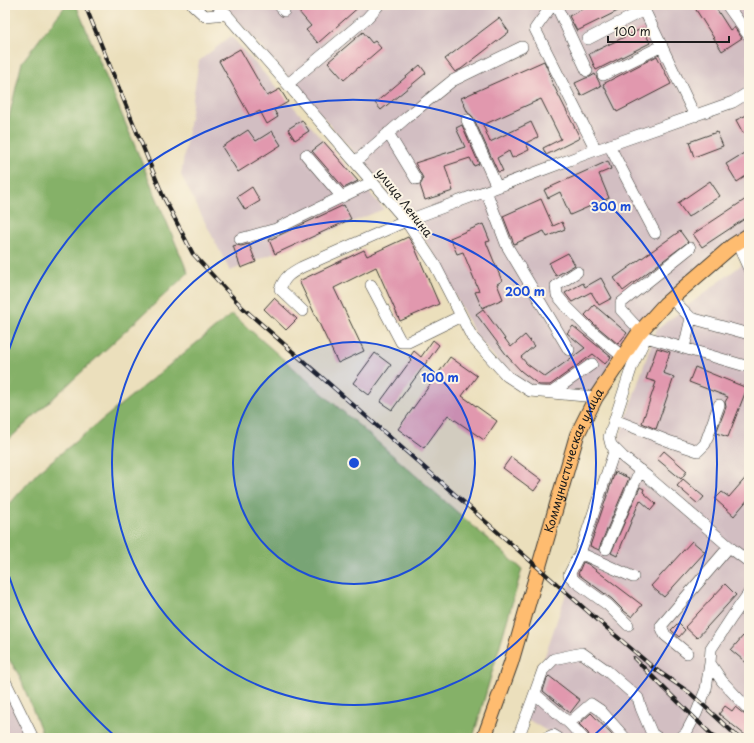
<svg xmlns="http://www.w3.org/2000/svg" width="754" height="743" viewBox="0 0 754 743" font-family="'Playpen Sans',sans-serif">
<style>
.industrial{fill:#d2bec2}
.forest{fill:#85b168;stroke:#506642}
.building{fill:#e198ae}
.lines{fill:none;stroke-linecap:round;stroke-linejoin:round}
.minor-casing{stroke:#3b3934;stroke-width:12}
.major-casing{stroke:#3b3934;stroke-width:16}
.minor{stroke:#fff;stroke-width:11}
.major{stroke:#febc70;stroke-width:14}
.rail-casing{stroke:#1c1c1c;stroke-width:4}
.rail{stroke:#fcf5e5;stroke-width:2.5;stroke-dasharray:8;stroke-linecap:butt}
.ring{fill:none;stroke:#1d4ed8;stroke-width:2}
.labels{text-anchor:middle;stroke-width:4;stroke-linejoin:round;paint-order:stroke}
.street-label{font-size:12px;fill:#1c1c1c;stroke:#fcf5e5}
.centre{fill:#1d4ed8;stroke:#fcf5e5;stroke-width:2}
.ring-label{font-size:12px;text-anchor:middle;font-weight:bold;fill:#1d4ed8;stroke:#fcf5e5;stroke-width:4;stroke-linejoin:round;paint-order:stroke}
</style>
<rect width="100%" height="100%" fill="#fcf5e5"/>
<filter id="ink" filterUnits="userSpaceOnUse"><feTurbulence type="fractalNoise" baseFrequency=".025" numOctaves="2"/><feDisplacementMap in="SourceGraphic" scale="8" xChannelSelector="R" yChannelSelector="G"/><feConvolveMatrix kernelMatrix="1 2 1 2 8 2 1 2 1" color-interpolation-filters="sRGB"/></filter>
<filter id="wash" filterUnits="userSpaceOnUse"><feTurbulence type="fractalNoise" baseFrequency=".012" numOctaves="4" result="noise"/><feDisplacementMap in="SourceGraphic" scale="16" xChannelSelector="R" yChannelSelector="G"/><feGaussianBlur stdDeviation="0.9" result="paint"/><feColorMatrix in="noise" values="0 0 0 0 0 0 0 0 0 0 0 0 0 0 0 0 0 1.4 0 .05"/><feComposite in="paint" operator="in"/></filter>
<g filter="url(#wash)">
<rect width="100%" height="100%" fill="#ebdfbc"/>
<path class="industrial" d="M224,5H749V232L664,300L595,393L531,388L510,375L476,336L440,266L415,222L390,193Z
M231,36L384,209L230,271L181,175L199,61Z
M749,259V738H558L524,717L656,330Z
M5,685L28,738H5Z"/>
<path class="forest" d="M66,5H76L188,273L5,443V134L22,62Z
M232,314L522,569L473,738H44L19,675L5,653V509L38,472Z"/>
<g id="blocks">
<path class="building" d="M293,5H361L318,43L306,30L311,26Z
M590,5H630L577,31L569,16Z
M693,5H714L730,30L734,27L742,38L722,51Z
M499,18L509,32L461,69L455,72L445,59Z
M643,28L650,43L596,70L589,54Z
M363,32L372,43L375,41L381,48L344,80L328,62Z
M240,49L267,96L280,89L288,102L274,110L278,117L267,124L260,111L250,116L219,61Z
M657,56L671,84L617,112L603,84Z
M544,61L552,79L551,80L580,138L546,155L543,148L561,139L541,99L483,125L490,142L531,122L538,137L526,143L529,150L512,158L509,151L497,158L503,171L498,172L473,117L471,115L468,113L461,98Z
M420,65L426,73L381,110L375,103Z
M595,74L601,86L581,96L575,83L586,78L590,77Z
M749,114V130L743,133L736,120Z
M302,120L309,131L295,140L288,129Z
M462,125L479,164L474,166L470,158L445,166L453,191L425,200L420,185L422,182L423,178L415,163L465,147L456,128Z
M248,130L256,141L272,131L281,145L238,172L222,147Z
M717,132L723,146L694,157L689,142Z
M324,142L358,181L344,188L312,151Z
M749,150V174L737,182L726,164Z
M608,161L611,169L599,174L609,198L570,215L560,192L548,198L544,190Z
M710,181L720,196L688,217L678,203Z
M252,187L260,201L245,210L237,197Z
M749,197V216L702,247L693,234Z
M541,199L553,226L562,222L565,229L547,237L544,231L514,244L503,216Z
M344,205L351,219L275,254L269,240Z
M483,224L490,241L486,242L502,281L497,284L503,299L482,308L475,292L479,291L463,252L457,254L450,238Z
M680,231L688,242L623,291L614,278Z
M408,237L414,246L439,304L400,321L376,267L334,288L364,351L338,363L299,281L364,250L367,256Z
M249,244L256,262L241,268L233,246L237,245L241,246Z
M568,253L575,265L556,276L549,263Z
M601,278L612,298L599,305L591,292L572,302L565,293L583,283L585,287Z
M274,298L297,319L286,330L264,309Z
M594,305L627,333L618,344L594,324L585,315Z
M483,309L511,347L525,335L534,346L521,357L527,364L545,377L585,348L567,333L573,326L611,357L605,364L593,354L550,385H539L521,371L508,357L476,314Z
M433,340L439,345L392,410L380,402L411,360L409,358L414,351L421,357Z
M657,348L670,352L663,373L674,377L656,429L642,423L656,382L646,379Z
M375,353L391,365L369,395L353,383Z
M450,357L477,376L462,396L497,421L484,440L448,415L424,448L398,429Z
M695,367L747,388L728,437L716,433L726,407L725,402L728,397L689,382Z
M664,451L687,471L681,479L657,459Z
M511,457L542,480L534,491L503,468Z
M615,472L629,478L600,546L599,550L590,546Z
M749,474V498L734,516L715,499L722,492L729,497Z
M683,479L704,497L698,504L677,486Z
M640,487L644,489L643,492L656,504L651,510L640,500L617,556L611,553Z
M692,541L705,552L664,597L651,586Z
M583,562L588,564L642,605L632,617L624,611L612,599L578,574Z
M725,584L736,595L697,638L685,627Z
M678,623L685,630L679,637L671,630Z
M743,636L749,642V665L731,650Z
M549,676L580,700L570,713L543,691L547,678Z
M725,706L732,711L735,707L749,718V731L745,735L719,714Z
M591,713L615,738H590L588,733L579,724Z"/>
</g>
</g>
<g filter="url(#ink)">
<use href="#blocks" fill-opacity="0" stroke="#3b3934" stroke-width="1"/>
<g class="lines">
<g class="minor-casing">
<path id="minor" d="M193,5L205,16L227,14
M218,5L272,66L406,221L435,265L472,337L507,376L530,391L596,397
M279,5L284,11
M552,5L535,29L596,150
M556,5L587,71
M642,5L695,116
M727,5L749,36
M588,39L644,10
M603,75L662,46
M288,84L367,18L377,7L378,5
M467,120L497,187
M388,133L416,179
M609,145L655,233
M306,155L342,197
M355,162L406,118L452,81L522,47
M486,191L507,246L569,350
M240,239L276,229L372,182
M737,243L749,269
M690,248L621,303V310L646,337L632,366L609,437L611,445L623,457L648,477L732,549L749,562
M577,272L556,286L557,295L567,307L589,329L623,357
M371,285L401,342H408L461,316
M671,298L691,318L749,334
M303,311L280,289C285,276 291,273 302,267L406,221L596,150L733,102L749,92
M646,337L749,367
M684,348L691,318
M551,393L592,364
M615,420L671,442L698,451L705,444L719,405
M615,449L580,553L569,575L576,582L608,605L628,625
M606,549L640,470
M580,553L633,577
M749,593L732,617L711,649L710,663L722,681L749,710
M687,653L665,635L661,626L729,547
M5,681L33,738
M535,694L569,723L583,738
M569,723L591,704L600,710L625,738
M518,738L532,701L543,670L554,659L582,653L606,670L638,698L641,708L652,734L658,738
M546,738L553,735L558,738
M680,738L686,733L696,714L706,689L710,663"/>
</g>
<g class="major-casing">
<g id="major">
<path id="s1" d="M484,738L511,663L577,435L596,397L638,334L665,304L732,246L749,235"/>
</g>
</g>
<use href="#minor" class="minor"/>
<use href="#major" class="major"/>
<g class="rail-casing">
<path id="rail" d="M85,5L163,196L193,254L243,308L601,623L655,669L690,693L739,738
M634,658L669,693L715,738"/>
</g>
<use href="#rail" class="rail"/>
</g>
</g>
<circle cx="354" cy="463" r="121" fill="#1d4ed8" fill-opacity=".12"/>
<g class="ring">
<circle cx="354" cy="463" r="121"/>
<circle cx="354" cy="463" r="242"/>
<path d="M116 737A363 363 0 0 1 5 563M5 363A363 363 0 1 1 592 737"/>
</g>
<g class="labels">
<g class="street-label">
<text transform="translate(404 203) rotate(52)" y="4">улица Ленина</text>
<text dy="4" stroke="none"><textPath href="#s1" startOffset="292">Коммунистическая улица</textPath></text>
</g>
</g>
<circle cx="354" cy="463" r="6" class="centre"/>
<g class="ring-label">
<text x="611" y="211">300 m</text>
<text x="525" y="296">200 m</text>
<text x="440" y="382">100 m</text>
</g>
<rect width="754" height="743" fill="none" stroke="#fcf5e5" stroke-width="20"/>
<path d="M608 36v6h121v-6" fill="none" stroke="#1c1c1c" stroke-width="2"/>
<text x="614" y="36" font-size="12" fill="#1c1c1c" stroke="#fcf5e5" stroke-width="3" paint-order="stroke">100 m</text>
</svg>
